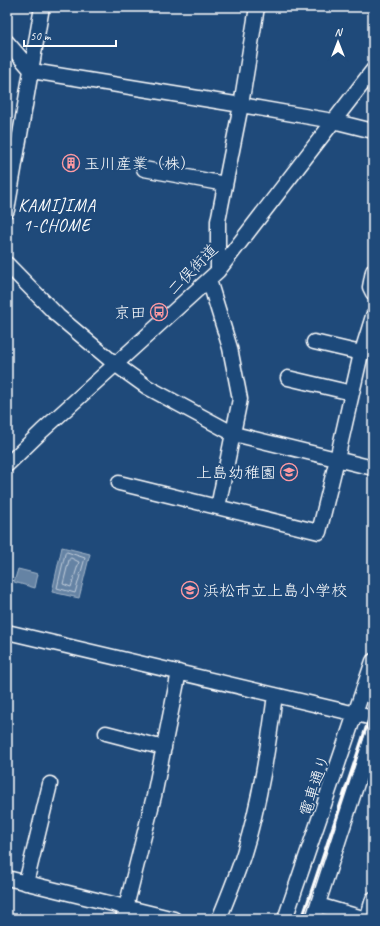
<svg xmlns="http://www.w3.org/2000/svg" width="380" height="926" viewBox="0 0 380 926" font-family="Caveat,'Klee One',sans-serif">
<style>
.water{fill:#6583a4;stroke:#a3b5c8}
.lines{fill:none;stroke-linecap:round;stroke-linejoin:round}
.shore{stroke:#c1cddb;stroke-width:1}
.minor-casing{stroke:#fff;stroke-width:17}
.minor{stroke:#1f4a7a;stroke-width:14}
.rail{stroke:#fff;stroke-width:3}
.labels{text-anchor:middle;stroke-width:4;stroke-linejoin:round;paint-order:stroke}
.poi-label{font-size:16px;fill:#fff;stroke:#1f4a7a;text-anchor:start}
.street-label{font-size:16px;fill:#fff;stroke:#1f4a7a}
.neighbourhood-label{font-size:17px;letter-spacing:1px;fill:#fff;stroke:#1f4a7a}
</style>
<rect width="100%" height="100%" fill="#1f4a7a"/>
<filter id="ink" filterUnits="userSpaceOnUse"><feTurbulence type="fractalNoise" baseFrequency=".025" numOctaves="2"/><feDisplacementMap in="SourceGraphic" scale="8" xChannelSelector="R" yChannelSelector="G"/><feConvolveMatrix kernelMatrix="1 2 1 2 8 2 1 2 1" color-interpolation-filters="sRGB"/></filter>
<g filter="url(#ink)">
<path class="water" d="M62,547L90,554L79,598L52,592Z
M18,569L38,574L35,588L14,582Z"/>
<g class="lines">
<path class="shore" d="M67,552L85,558L75,593L57,588L65,554Z
M71,558L79,562L71,587L63,584L69,560Z"/>
<g class="minor-casing">
<path id="minor" d="M7,42L32,71L241,105L333,121L373,131
M144,169L225,184
M7,210L42,7
M7,264L58,316L115,364L147,387L234,434L373,468
M218,271V221L241,105L257,7
M373,271L370,287L373,293
M209,280L230,348L240,399L218,507
M314,342L361,353
M288,378L352,393
M7,465L42,431L218,271L373,70
M119,483L319,532L337,459L360,358L373,316
M7,632L373,718
M106,733L164,748
M7,878L174,919
M26,883L50,784
M318,905L366,919
M123,919L154,796L179,672
M219,919C228,897 237,875 244,853C260,802 268,748 275,695
M285,919L373,661
M313,919L373,734
M367,919L373,899"/>
</g>
<use href="#minor" class="minor"/>
<path class="rail" d="M302,919L373,707"/>
</g>
</g>
<defs>
<g id="building-ring" transform="scale(0.9)"><circle r="9.5" fill="#1f4a7a" stroke="#ff9aa2" stroke-width="1.5"/><path d="M-4-6H4V6H1V3H-1V6H-4ZM-2.5-4.3h1.7v1.8h-1.7ZM.8-4.3h1.7v1.8H.8ZM-2.5-1h1.7V.8h-1.7ZM.8-1h1.7V.8H.8Z" fill="#ff9aa2"/></g>
<g id="bus-ring" transform="scale(0.9)"><circle r="9.5" fill="#1f4a7a" stroke="#ff9aa2" stroke-width="1.5"/><path d="M-5-6H5V4H4V6H2V4H-2V6H-4V4H-5ZM-3.5-4V0h7V-4ZM-3.5 1.2v1.5H-2V1.2ZM2 1.2v1.5H3.5V1.2Z" fill="#ff9aa2"/></g>
<g id="school-ring" transform="scale(0.9)"><circle r="9.5" fill="#1f4a7a" stroke="#ff9aa2" stroke-width="1.5"/><path d="M0-5L7-2L0 1L-7-2ZM-4 1L0 2.5L4 1V4Q0 6-4 4Z" fill="#ff9aa2"/></g>
</defs>
<g fill-rule="evenodd">
<use href="#building-ring" x="71" y="163"/>
<use href="#bus-ring" x="159" y="312"/>
<use href="#school-ring" x="289" y="472"/>
<use href="#school-ring" x="190" y="590"/>
</g>
<g class="labels">
<g class="poi-label">
<text x="84" y="169">玉川産業（株）</text>
<text x="146" y="318" text-anchor="end">京田</text>
<text x="276" y="478" text-anchor="end">上島幼稚園</text>
<text x="203" y="596">浜松市立上島小学校</text>
</g>
<g class="street-label">
<text transform="translate(192 269) rotate(-46)" y="6">二俣街道</text>
<text transform="translate(314 785) rotate(-72)" y="6">電車通り</text>
</g>
<g class="neighbourhood-label">
<text x="57" y="211">KAMIJIMA<tspan x="57" dy="20">1-CHOME</tspan></text>
</g>
</g>
<rect width="380" height="926" fill="none" stroke="#1f4a7a" stroke-width="24"/>
<rect x="12" y="12" width="356" height="902" fill="none" stroke="#fff" stroke-width="1.5" filter="url(#ink)"/>
<g transform="translate(338 42)" stroke="#1f4a7a" stroke-width="3" paint-order="stroke">
<path d="M0-3L7 15L0 10L-7 15Z" fill="#ffffff"/>
<text y="-6" font-size="11" font-weight="bold" text-anchor="middle" fill="#ffffff">N</text>
</g>
<path d="M24 40v6h92v-6" fill="none" stroke="#ffffff" stroke-width="2"/>
<text x="30" y="40" font-size="12" fill="#ffffff" stroke="#1f4a7a" stroke-width="3" paint-order="stroke">50 m</text>
</svg>
